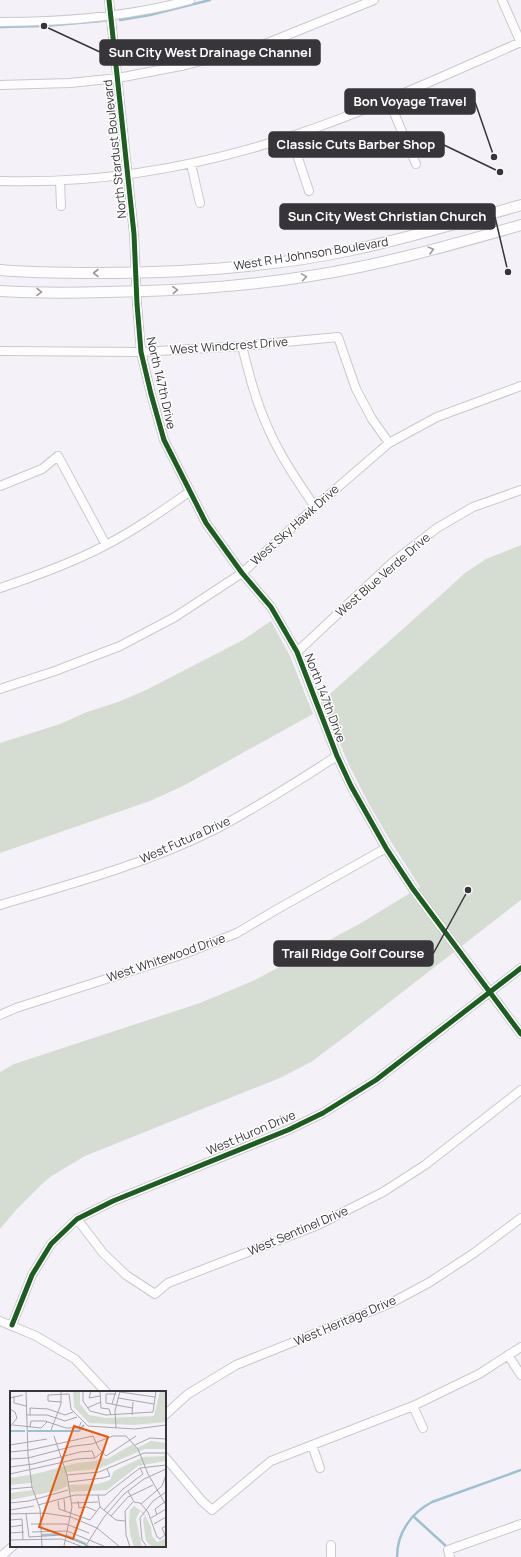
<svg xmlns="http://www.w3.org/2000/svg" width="521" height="1557" viewBox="0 0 521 1557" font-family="Manrope,sans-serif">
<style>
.green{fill:#d5ddd2}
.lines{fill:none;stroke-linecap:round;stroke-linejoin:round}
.stream{stroke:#9cc2d0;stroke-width:2.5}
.minor-casing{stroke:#cbc8cd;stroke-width:10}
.major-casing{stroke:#cbc8cd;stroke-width:12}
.minor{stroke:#fefdfe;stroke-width:8}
.major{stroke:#fefdfe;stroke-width:10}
.cycleway-casing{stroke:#fff;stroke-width:8}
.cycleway{stroke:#1b5e20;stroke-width:5}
.oneway{stroke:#9b999c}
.labels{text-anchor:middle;stroke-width:3;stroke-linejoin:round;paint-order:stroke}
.street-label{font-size:12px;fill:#38353a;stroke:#fff}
.inset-river{fill:none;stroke:#9cc2d0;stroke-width:2}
.inset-road{fill:none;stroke:#a9a6ac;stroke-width:1}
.view{fill:#e8590c;fill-opacity:0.15;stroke:#e8590c;stroke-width:2}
.inset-edge{fill:none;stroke:#38353a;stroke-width:2}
.leader{fill:none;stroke:#38353a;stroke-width:1.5}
.callout-dot{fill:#38353a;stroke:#fff;stroke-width:1.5}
.callout{fill:#38353a;stroke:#38353a;stroke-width:1.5}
.callout-label{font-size:13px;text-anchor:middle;font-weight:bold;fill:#fff}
</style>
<rect width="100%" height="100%" fill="#f5f1f8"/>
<path class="green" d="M521,545V900L342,1039L311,1062L280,1078L85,1156L50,1177L41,1185L16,1210L0,1229V1072L14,1064L200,1003L255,980L361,923L420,887L393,845L370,806L349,765L322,701L442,594L465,573L486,559Z
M271,621L290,656L313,714L183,786L150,801L0,853V743L60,724L87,712L118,702L146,690L243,640Z"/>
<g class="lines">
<path class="stream" d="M120,20L150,15L210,0
M0,27L44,26L101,21
M413,1516L447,1547
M397,1557C397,1533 411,1513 432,1502L521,1470"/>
<g class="minor-casing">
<path id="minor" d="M109,0L134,234L137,304L141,352L151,394L164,440L206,523L242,573L271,607L297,652L337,756L351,786L386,848L413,889L521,1034
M502,0L521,43
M0,22C63,22 129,17 190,0
M0,85L70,83L118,78L186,65L265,44L374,0
M388,99L416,164
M291,137L309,191
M191,164L200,203
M0,181C98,184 198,167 292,136C370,110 445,75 521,42
M60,181L61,206
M242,346C249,374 256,402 268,428C280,456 298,482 315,507
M0,351L141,352L242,346L338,337L356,389L372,419L389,443
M0,486L42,469L58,456L106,545
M0,588C36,576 72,563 106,545C135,530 162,511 189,492
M297,652L393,562L437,528L473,507L521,490
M0,689L55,671L120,646L175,617L242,573L315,507L389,443L437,417L521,386
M0,905C71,884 145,864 212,831C255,809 296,782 337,756
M0,1015L16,1008L184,954L237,933L274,911L386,848
M77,1219L103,1253L126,1275L155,1294L168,1283L318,1225L383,1192L425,1165L521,1090
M0,1321L36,1336L75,1359L106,1392
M12,1325L32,1275L51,1244L77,1219L113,1201L288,1130L323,1113L376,1080L521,968
M508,1355L521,1375
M413,1406L423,1428
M165,1415L188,1394L236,1365L391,1303L430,1282L474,1253L521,1218
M312,1445L320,1468
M165,1457L202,1501L212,1510L271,1461L413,1406L479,1374L521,1347
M0,1557L13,1546
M331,1557V1545
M450,1557L448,1550L521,1524"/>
</g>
<g class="major-casing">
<path id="major" d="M0,270C32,273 64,273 97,273C182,273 268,268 352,250C409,238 465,221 521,205
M0,291C35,293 71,293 106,292C174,291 242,287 310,276C382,265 451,245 521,225"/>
</g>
<use href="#minor" class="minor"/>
<use href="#major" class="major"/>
<g class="cycleway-casing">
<path id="cycleway" d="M109,0L134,234L137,304L141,352L151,394L164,440L206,523L242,573L271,607L297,652L337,756L351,786L386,848L413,889L521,1034
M12,1325L32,1275L51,1244L77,1219L113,1201L288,1130L323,1113L376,1080L521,968"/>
</g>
<use href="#cycleway" class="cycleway"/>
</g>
<defs><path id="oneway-chevron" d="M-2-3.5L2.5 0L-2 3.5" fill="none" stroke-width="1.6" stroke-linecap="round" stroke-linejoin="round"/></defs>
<g class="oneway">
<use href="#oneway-chevron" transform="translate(431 250) rotate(-15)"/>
<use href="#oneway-chevron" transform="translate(96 273) rotate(-180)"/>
<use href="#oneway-chevron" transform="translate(304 277) rotate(-9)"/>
<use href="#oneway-chevron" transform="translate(175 290) rotate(-3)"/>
<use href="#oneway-chevron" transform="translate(39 292) rotate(1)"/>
</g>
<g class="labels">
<g class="street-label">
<text transform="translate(115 149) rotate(-96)" y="4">North Stardust Boulevard</text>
<text transform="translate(311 254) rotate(-9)" y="4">West R H Johnson Boulevard</text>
<text transform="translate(229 346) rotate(-4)" y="4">West Windcrest Drive</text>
<text transform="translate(161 383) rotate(77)" y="4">North 147th Drive</text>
<text transform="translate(295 525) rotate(-42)" y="4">West Sky Hawk Drive</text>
<text transform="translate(383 575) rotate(-41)" y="4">West Blue Verde Drive</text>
<text transform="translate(325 698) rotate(69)" y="4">North 147th Drive</text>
<text transform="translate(185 840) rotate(-24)" y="4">West Futura Drive</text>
<text transform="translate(166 958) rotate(-19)" y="4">West Whitewood Drive</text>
<text transform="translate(251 1133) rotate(-23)" y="4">West Huron Drive</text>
<text transform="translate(298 1231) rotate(-23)" y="4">West Sentinel Drive</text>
<text transform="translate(345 1321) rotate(-23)" y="4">West Heritage Drive</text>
</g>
</g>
<g transform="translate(10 1391)">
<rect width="156" height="156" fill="#f5f1f8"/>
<path d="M63,0H70V13L79,24L96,27L144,25L150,0H156V31L124,34L79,32L64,16ZM141,50L156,52V58H135L88,78L56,81L58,95L46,100L0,109V102L24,99L22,92L0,94V87L25,83L67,72L86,70L92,66L97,68L123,53L127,57ZM156,59L155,70L128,75L97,99L59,101V94L88,93L100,89L104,80L133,66L154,65ZM124,115L134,122L141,136L142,145L147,151L156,147V156H142L136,150L133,129L135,125L130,120L126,128L132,156H124L120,143L119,129L120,119Z" fill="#d5ddd2"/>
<path class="inset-river" d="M0,40H15M18,40H69L74,34M32,144L49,143M57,145L76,153"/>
<path class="inset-road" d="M16,0L18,64L22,96L30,118L32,156M73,0V10L80,20L96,24L143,21L146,0M81,0L79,7L90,5M90,0L91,17L99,18L101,24M110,1L145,6M106,3H96V12L122,17M4,5V12L16,15M0,7L13,4M108,7L144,13M51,11L38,10V4L59,3L61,18L78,35L125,38L156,34M102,13L106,0M77,17L91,11M0,18L5,21L7,27L0,36M16,24H37L55,30L67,26M20,24V17L38,18L55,24L63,21M122,24L123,11M3,34L31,37L37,31M20,36L21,30H35L56,37H69L71,31M106,37L105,20L110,0M41,39L51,13V0M44,45L57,84L62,116L54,155M0,54L37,48M125,54L140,47L156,48M0,61L20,59L83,45L89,58L96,65L126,45M0,68L18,67L64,55L82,53L103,45H116L128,58L138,83L156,114M0,76L23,73L70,61L82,60L85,67M0,83L67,68L85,67L92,61M57,84L89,81L134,62H156M58,91L93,87L100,85L97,78M0,98L23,96M118,100L124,111M88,104L90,116L106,129L115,130M54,108L55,120M48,110L49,118L80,129L90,116M68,110L69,117L77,116L86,120M124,111L130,112L138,121L147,146L150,148L156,143M0,112L19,110L58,99M62,112L88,111M131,113L152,95L156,84M28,114L65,104H95L130,77L156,74M0,119L24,115M94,119L113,98L133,83L130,77M0,123L34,122L61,126L87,137L110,156M16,123L19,146L52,144L81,156M147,124L145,118L156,110M101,125L118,106L143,94M141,127L156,118M0,129L12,128L13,149M21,133H56L79,142M144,133L156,126M0,136L13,134M22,141L57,140L96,156M0,142L14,141M155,144L152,137L156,135M0,149L52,148L73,156M28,156H58M75,156L94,126L114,103L134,88L156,78M120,156L116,144L115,120L123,111M137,156L132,149L130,127L143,110L156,101"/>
<path class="view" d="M64,35L98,46L63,148L29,136Z"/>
<rect width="156" height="156" class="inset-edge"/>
</g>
<path class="leader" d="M44 26L100 52M494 157L475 102M500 172L444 145M508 272L495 217M468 890L433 954"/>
<g class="callout-dot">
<circle cx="44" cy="26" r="4"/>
<circle cx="494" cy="157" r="4"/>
<circle cx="500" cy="172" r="4"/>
<circle cx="508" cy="272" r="4"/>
<circle cx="468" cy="890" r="4"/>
</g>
<g class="callout">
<rect x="100" y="40" width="220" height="25" rx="4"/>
<rect x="345" y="89" width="130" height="25" rx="4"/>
<rect x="269" y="132" width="175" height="25" rx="4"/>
<rect x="280" y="204" width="215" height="25" rx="4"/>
<rect x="274" y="941" width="159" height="25" rx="4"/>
</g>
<g class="callout-label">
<text x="210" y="57">Sun City West Drainage Channel</text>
<text x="410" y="106">Bon Voyage Travel</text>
<text x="356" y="149">Classic Cuts Barber Shop</text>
<text x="387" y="221">Sun City West Christian Church</text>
<text x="353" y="958">Trail Ridge Golf Course</text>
</g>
</svg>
